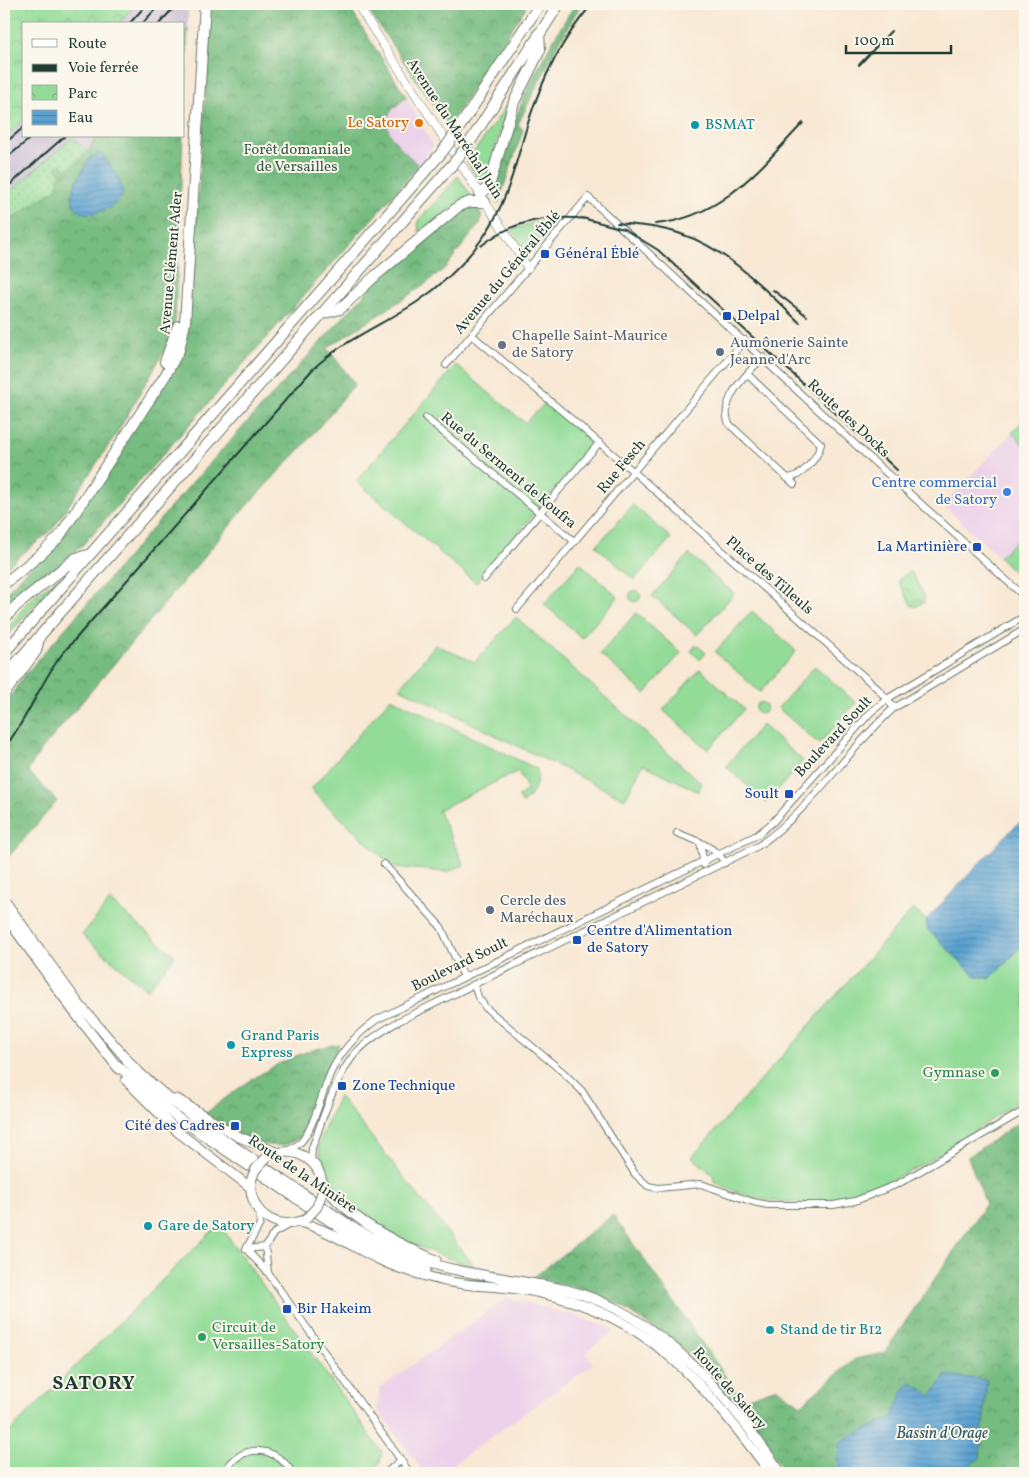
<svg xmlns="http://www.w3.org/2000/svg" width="1029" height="1477" font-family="Vollkorn,serif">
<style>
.built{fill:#ecd1ea}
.railway{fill:#cbbfd5}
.grass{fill:#93dc98;stroke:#598c66}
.forest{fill:url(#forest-crowns);stroke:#4a7c5a}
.park{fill:url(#park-crowns);stroke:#598c66}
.garden{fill:url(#garden-dots);stroke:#598c66}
.water{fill:url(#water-rules);stroke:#3d7082}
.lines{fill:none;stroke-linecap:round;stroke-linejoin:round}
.minor-casing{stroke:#6b796c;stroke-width:8}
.tertiary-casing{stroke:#6b796c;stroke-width:9}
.secondary-casing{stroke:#6b796c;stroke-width:11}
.primary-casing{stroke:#6b796c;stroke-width:12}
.trunk-casing{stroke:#6b796c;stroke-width:12}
.minor{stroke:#fff;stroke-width:6}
.tertiary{stroke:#fff;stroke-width:8}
.secondary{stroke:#fff;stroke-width:9}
.primary{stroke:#fff;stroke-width:10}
.trunk{stroke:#fff;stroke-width:10}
.rail{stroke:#1f3d34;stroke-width:2}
.secondary-bridge-casing{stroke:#6b796c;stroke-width:11;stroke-linecap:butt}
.trunk-bridge-casing{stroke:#6b796c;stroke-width:12;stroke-linecap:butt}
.secondary-bridge{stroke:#fff;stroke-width:9}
.trunk-bridge{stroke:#fff;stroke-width:10}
.food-dot{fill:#e8710a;stroke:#fbf7ec;stroke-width:2}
.culture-dot{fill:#0f9aa8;stroke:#fbf7ec;stroke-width:2}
.transit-dot{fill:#1a4fb4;stroke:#fbf7ec;stroke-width:2}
.worship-dot{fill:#6b7280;stroke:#fbf7ec;stroke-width:2}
.service-dot{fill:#5c6f8a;stroke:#fbf7ec;stroke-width:2}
.shop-dot{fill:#3f7fe0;stroke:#fbf7ec;stroke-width:2}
.leisure-dot{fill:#2e9e5b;stroke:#fbf7ec;stroke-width:2}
.labels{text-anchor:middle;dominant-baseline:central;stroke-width:4;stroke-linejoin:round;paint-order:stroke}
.food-label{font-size:15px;fill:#c56008;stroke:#fbf7ec;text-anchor:end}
.culture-label{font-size:15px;fill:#0d838f;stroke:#fbf7ec;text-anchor:start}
.street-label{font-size:15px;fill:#1f3d34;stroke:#fbf7ec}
.park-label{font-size:15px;fill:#365d48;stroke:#fbf7ec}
.transit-label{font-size:15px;fill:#164399;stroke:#fbf7ec;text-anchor:start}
.worship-label{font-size:15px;fill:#5b616d;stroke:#fbf7ec;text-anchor:start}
.service-label{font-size:15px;fill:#4e5e75;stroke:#fbf7ec;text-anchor:start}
.shop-label{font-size:15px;fill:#366cbe;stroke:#fbf7ec;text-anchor:end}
.leisure-label{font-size:15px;fill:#27864d;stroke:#fbf7ec;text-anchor:end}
.water-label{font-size:16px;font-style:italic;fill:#315b63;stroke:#fbf7ec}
.district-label{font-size:20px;font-weight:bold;letter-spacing:1px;fill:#1f3d34;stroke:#fbf7ec}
</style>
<defs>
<pattern id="forest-crowns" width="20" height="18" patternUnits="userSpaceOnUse" patternTransform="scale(1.25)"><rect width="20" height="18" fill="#76bc80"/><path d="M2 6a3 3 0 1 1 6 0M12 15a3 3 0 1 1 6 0" fill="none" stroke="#609a6a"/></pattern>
<pattern id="park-crowns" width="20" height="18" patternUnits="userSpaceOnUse" patternTransform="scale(1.25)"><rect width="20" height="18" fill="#93dc98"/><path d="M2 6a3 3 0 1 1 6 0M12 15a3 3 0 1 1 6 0" fill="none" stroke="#77b47d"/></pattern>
<pattern id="garden-dots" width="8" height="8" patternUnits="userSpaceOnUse" patternTransform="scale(1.25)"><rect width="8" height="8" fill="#93dc98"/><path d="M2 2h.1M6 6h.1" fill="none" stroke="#77b47d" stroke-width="1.8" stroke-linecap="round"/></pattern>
<pattern id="water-rules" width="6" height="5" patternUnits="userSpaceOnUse" patternTransform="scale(1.25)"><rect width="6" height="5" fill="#5ba2d1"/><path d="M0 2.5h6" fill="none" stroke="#4b85aa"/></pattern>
</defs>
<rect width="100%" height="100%" fill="#fbf7ec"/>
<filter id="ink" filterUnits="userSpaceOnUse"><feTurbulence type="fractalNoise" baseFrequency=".02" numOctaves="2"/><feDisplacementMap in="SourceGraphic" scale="10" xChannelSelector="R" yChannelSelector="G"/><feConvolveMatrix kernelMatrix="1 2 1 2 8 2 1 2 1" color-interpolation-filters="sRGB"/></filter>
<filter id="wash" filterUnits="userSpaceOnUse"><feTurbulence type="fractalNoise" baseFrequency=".0096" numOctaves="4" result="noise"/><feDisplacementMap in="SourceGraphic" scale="20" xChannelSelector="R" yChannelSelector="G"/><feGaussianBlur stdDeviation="1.12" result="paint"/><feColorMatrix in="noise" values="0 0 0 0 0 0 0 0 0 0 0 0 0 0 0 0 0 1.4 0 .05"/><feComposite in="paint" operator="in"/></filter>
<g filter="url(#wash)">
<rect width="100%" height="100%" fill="#f8e8d4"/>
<!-- built -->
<path class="built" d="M407,98L433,146L419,166L396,143L386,123V116L393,106Z
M1012,433L1025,446V533L999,557L943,505Z
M507,1298L577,1316L615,1330L588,1350L587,1355L593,1364L441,1473H424L377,1409L380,1388Z"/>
<!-- railway -->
<path class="railway" d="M136,4H192L188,8V28L184,33V24H118Z
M24,120V136H97L87,153L73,138L4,196V138Z"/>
<!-- grass -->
<path class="grass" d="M509,102L511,104L498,138L489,177L480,181L467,162Z
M458,176L472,197L465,199L419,232L418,221Z
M560,220L530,253L511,230L532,223Z
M456,365L525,423L546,402L594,443L476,583L356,481Z
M1025,418V446L1012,433Z
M633,505L671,538L634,580L596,546Z
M1025,533V582L999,557Z
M689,554L734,594L697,635L652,596Z
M580,563L618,597L582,638L544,604Z
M59,577L4,640V633L30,599Z
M629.5 596a5.5 5.5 0 1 1 11 0a5.5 5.5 0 1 1-11 0Z
M752,611L796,651L760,692L715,652Z
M636,613L681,653L645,694L600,654Z
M516,617L701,783L699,792L643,764L625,799L400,688L435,645L475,662Z
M696,645L706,653L700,660L691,651Z
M815,666L856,703L819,744L778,708Z
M700,669L744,709L708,750L663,710Z
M391,698L537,769C540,781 532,797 522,803L518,796L528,790L518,771L438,810L464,865L447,872L393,867L315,794L312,788Z
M755.5 708a5.5 5.5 0 1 1 11 0a5.5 5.5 0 1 1-11 0Z
M762,725L803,761L766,803L726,766Z
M110,901L175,956L147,990L82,935Z
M913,909L926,920L928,930L974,975L990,979L1025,943V1097C944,1150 865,1219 760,1199C744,1196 729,1188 714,1182L713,1175L692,1157Z
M339,1096L475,1267C426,1251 369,1231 334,1191C326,1182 320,1156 318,1144Z
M219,1224L382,1452L380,1463L369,1473H4V1437Z"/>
<!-- forest -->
<path class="forest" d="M212,4H347L407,98C367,121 396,144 419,166L80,548L7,608L4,606V597L11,587L63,534L176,358L189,324Z
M364,4H528L448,126Z
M575,4H581L557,46L518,124L523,130L498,204C491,188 497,177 502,160C517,103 544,54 575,4Z
M188,28L184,120V33Z
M97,136H183L175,321L165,350L117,433L52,530L4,569V224L56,189V168L60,164L66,169L87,153Z
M471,206L476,207L482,216L480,220L481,222L445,268L423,286L327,348L355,384L302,447L250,502L39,753L28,771L57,801L4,862V706L24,676L190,485L372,286L466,208Z
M339,1044L300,1137C270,1161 233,1129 205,1114C246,1082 286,1052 339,1044Z
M1025,1118V1473H785L762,1437L686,1351L620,1305L575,1288L534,1277L613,1215L742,1400L777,1388L801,1405L855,1359L884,1353L986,1204L968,1157Z"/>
<!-- park -->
<path class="park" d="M4,4H136L118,24H24V120L4,138Z
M909,572L912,573L925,598L924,602L915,607L911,605L898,580Z"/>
<!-- garden -->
<path class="garden" d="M73,137L87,153L67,170L60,164L56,168L61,173L56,189L4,224V196Z"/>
<!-- water -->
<path class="water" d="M101,153L119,178L123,194C110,218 67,222 73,193C75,180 84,169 90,157Z
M1025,818V943L990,979L974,975L928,930L926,920L1012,829Z
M946,1375L987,1380L980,1458L958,1473H837L839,1442L893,1417L903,1391L910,1382L931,1396Z"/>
</g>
<g filter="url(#ink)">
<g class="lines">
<!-- minor casing -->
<g class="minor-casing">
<path id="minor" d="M472,335L634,472L879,690L894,708
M763,357C748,373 718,400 729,424L794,484
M446,365L588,197L871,459L1025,597
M747,374L821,444C818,457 802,478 787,478
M426,418L575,542
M484,579L599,443
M517,609L745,340
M677,833C695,840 715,846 725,863
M700,842L704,865
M384,864L441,927L464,977
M474,984L478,997L486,1008L564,1073L582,1091L635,1174L648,1186L658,1188L701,1184L753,1202L768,1205H833L855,1201L898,1184L1025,1110
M287,1151C291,1149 296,1146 300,1143C314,1129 322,1092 331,1072C341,1051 357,1034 376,1020L757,835L773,822L870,713L887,699L1025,616
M311,1161L312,1148C323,1118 334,1081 353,1056C366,1041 383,1031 399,1021L758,846C811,810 846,751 894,708L1025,629
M246,1249L268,1273L410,1473
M246,1249L260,1224L259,1212
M246,1249L265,1247
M268,1272L265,1247L274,1233L290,1224
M224,1473C239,1443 276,1444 292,1473
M386,1473L401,1460"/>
</g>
<!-- tertiary casing -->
<g class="tertiary-casing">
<path id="tertiary" d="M357,4L528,268"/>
</g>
<!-- secondary casing -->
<g class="secondary-casing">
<path id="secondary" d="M4,900L78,1003L131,1064
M4,914L72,1009L119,1069
M127,1061C175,1108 230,1144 285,1181C326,1209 366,1239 412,1257C461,1276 516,1278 567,1290C661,1314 729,1397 781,1473
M117,1065L178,1118L353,1237L386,1254L426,1270
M126,1080L178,1132L250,1187
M177,1099L237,1136L278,1153
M274,1154C299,1146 322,1163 323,1189
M251,1181C248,1212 276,1232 304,1220
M323,1184C347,1218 398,1244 436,1260
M299,1222C336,1231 371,1261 409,1271C425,1276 441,1281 457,1283C483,1287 510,1286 536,1292C651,1314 704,1385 771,1473"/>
</g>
<!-- primary casing -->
<g class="primary-casing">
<path id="primary" d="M165,362L178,326
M4,584L41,554L59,537L165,376L179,350L185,323L205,4"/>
</g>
<!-- trunk casing -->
<g class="trunk-casing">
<path id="trunk" d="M453,137L540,4
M468,145L559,4
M480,195L489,186L514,102L540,50L539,33
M325,313L340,309L375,276L459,206L470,202H485
M4,619L16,606L76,558L88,555
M4,653L443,151
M4,677L452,165
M4,694L36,651L39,638"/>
</g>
<!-- minor -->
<use href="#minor" class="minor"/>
<!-- tertiary -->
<use href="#tertiary" class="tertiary"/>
<!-- secondary -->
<use href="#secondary" class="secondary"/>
<!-- primary -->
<use href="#primary" class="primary"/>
<!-- trunk -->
<use href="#trunk" class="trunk"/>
<!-- rail -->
<path class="rail" d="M129,24L147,4
M142,24L160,4
M159,24L177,4
M859,65L891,31
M4,144L24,127
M4,160L33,136
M4,190L65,136
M582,218L624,229L658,250L897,470
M617,223C638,225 661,227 681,234C728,249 765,290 800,323
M655,224C722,218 760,168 803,123
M481,246C511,221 549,215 587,219
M773,290L807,316
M4,748C28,719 40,682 63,653L312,370C343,340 382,325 417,302C444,284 466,262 484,236C508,202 516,161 528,123C542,78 562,39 592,4"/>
<!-- secondary-bridge casing -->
<g class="secondary-bridge-casing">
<path id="secondary-bridge" d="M251,1181L255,1170L267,1157
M305,1220L317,1207L323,1190"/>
</g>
<!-- trunk-bridge casing -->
<g class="trunk-bridge-casing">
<path id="trunk-bridge" d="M443,151L453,137
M452,165L468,145"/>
</g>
<!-- secondary-bridge -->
<use href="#secondary-bridge" class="secondary-bridge"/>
<!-- trunk-bridge -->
<use href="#trunk-bridge" class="trunk-bridge"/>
</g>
</g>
<!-- markers -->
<circle class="food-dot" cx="419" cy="123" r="5"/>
<g class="culture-dot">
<circle cx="695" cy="125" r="5"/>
<circle cx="231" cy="1045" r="5"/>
<circle cx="148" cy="1226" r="5"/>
<circle cx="770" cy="1330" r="5"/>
</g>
<g class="transit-dot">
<rect x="540" y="249" width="10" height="10" rx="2.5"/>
<rect x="722" y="311" width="10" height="10" rx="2.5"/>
<rect x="972" y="542" width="10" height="10" rx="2.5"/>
<rect x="784" y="789" width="10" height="10" rx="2.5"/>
<rect x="572" y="935" width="10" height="10" rx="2.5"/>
<rect x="337" y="1081" width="10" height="10" rx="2.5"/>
<rect x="230" y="1121" width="10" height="10" rx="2.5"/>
<rect x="282" y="1304" width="10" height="10" rx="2.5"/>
</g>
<circle class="worship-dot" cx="502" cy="345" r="5"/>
<g class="service-dot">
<circle cx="720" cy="352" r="5"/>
<circle cx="490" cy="910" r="5"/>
</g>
<circle class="shop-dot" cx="1007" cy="492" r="5"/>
<g class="leisure-dot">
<circle cx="995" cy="1073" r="5"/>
<circle cx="202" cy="1337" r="5"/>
</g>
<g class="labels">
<!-- food labels -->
<g class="food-label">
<text x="409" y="123">Le Satory</text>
</g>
<!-- culture labels -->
<g class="culture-label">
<text x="705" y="125">BSMAT</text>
<text x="241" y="1036">Grand Paris<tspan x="241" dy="17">Express</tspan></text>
<text x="158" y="1226">Gare de Satory</text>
<text x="780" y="1330">Stand de tir B12</text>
</g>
<!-- street labels -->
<g class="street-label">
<text transform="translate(454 129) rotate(57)">Avenue du Maréchal Juin</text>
<text transform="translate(172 263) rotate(-85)">Avenue Clément Ader</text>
<text transform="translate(508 273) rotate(-50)">Avenue du Général Éblé</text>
<text transform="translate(848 419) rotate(43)">Route des Docks</text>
<text transform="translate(622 467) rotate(-50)">Rue Fesch</text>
<text transform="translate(508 471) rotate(40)">Rue du Serment de Koufra</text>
<text transform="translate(769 576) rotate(41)">Place des Tilleuls</text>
<text transform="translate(834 737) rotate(-47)">Boulevard Soult</text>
<text transform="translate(460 965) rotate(-26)">Boulevard Soult</text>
<text transform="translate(302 1175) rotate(34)">Route de la Minière</text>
<text transform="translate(729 1389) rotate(49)">Route de Satory</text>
</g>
<!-- park labels -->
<g class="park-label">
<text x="297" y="150">Forêt domaniale<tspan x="297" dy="17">de Versailles</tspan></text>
</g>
<!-- transit labels -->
<g class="transit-label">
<text x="555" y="254">Général Éblé</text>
<text x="737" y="316">Delpal</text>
<text x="967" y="547" text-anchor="end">La Martinière</text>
<text x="779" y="794" text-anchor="end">Soult</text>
<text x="587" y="931">Centre d'Alimentation<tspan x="587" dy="17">de Satory</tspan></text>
<text x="352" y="1086">Zone Technique</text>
<text x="225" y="1126" text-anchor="end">Cité des Cadres</text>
<text x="297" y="1309">Bir Hakeim</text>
</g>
<!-- worship labels -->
<g class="worship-label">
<text x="512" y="336">Chapelle Saint-Maurice<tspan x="512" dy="17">de Satory</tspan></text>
</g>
<!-- service labels -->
<g class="service-label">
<text x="730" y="343">Aumônerie Sainte<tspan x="730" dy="17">Jeanne d'Arc</tspan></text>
<text x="500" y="901">Cercle des<tspan x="500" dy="17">Maréchaux</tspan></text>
</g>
<!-- shop labels -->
<g class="shop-label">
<text x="997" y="483">Centre commercial<tspan x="997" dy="17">de Satory</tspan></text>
</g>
<!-- leisure labels -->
<g class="leisure-label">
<text x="985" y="1073">Gymnase</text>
<text x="212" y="1328" text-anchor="start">Circuit de<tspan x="212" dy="17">Versailles-Satory</tspan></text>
</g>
<!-- water labels -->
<g class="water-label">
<text x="942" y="1434">Bassin d'Orage</text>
</g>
<!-- district labels -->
<g class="district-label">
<text x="94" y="1384">SATORY</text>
</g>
</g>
<!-- margin -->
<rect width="1029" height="1477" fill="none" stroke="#fbf7ec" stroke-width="20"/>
<!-- legend -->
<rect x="22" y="22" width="162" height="115" fill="#fbf7ec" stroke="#a3ada2"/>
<rect x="32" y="39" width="25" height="8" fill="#ffffff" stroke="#a3ada2"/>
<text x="68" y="48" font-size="15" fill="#1f3d34">Route</text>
<rect x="32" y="64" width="25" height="8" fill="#1f3d34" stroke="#a3ada2"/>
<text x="68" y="72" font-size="15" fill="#1f3d34">Voie ferrée</text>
<rect x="32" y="85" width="25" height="15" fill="url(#park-crowns)" stroke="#a3ada2"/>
<text x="68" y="98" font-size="15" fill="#1f3d34">Parc</text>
<rect x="32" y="110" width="25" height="15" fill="url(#water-rules)" stroke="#a3ada2"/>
<text x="68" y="122" font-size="15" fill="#1f3d34">Eau</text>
<!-- scale -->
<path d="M846 45v8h105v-8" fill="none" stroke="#1f3d34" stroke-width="2.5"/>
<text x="854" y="45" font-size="15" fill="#1f3d34" stroke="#fbf7ec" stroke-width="4" paint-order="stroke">100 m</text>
</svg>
